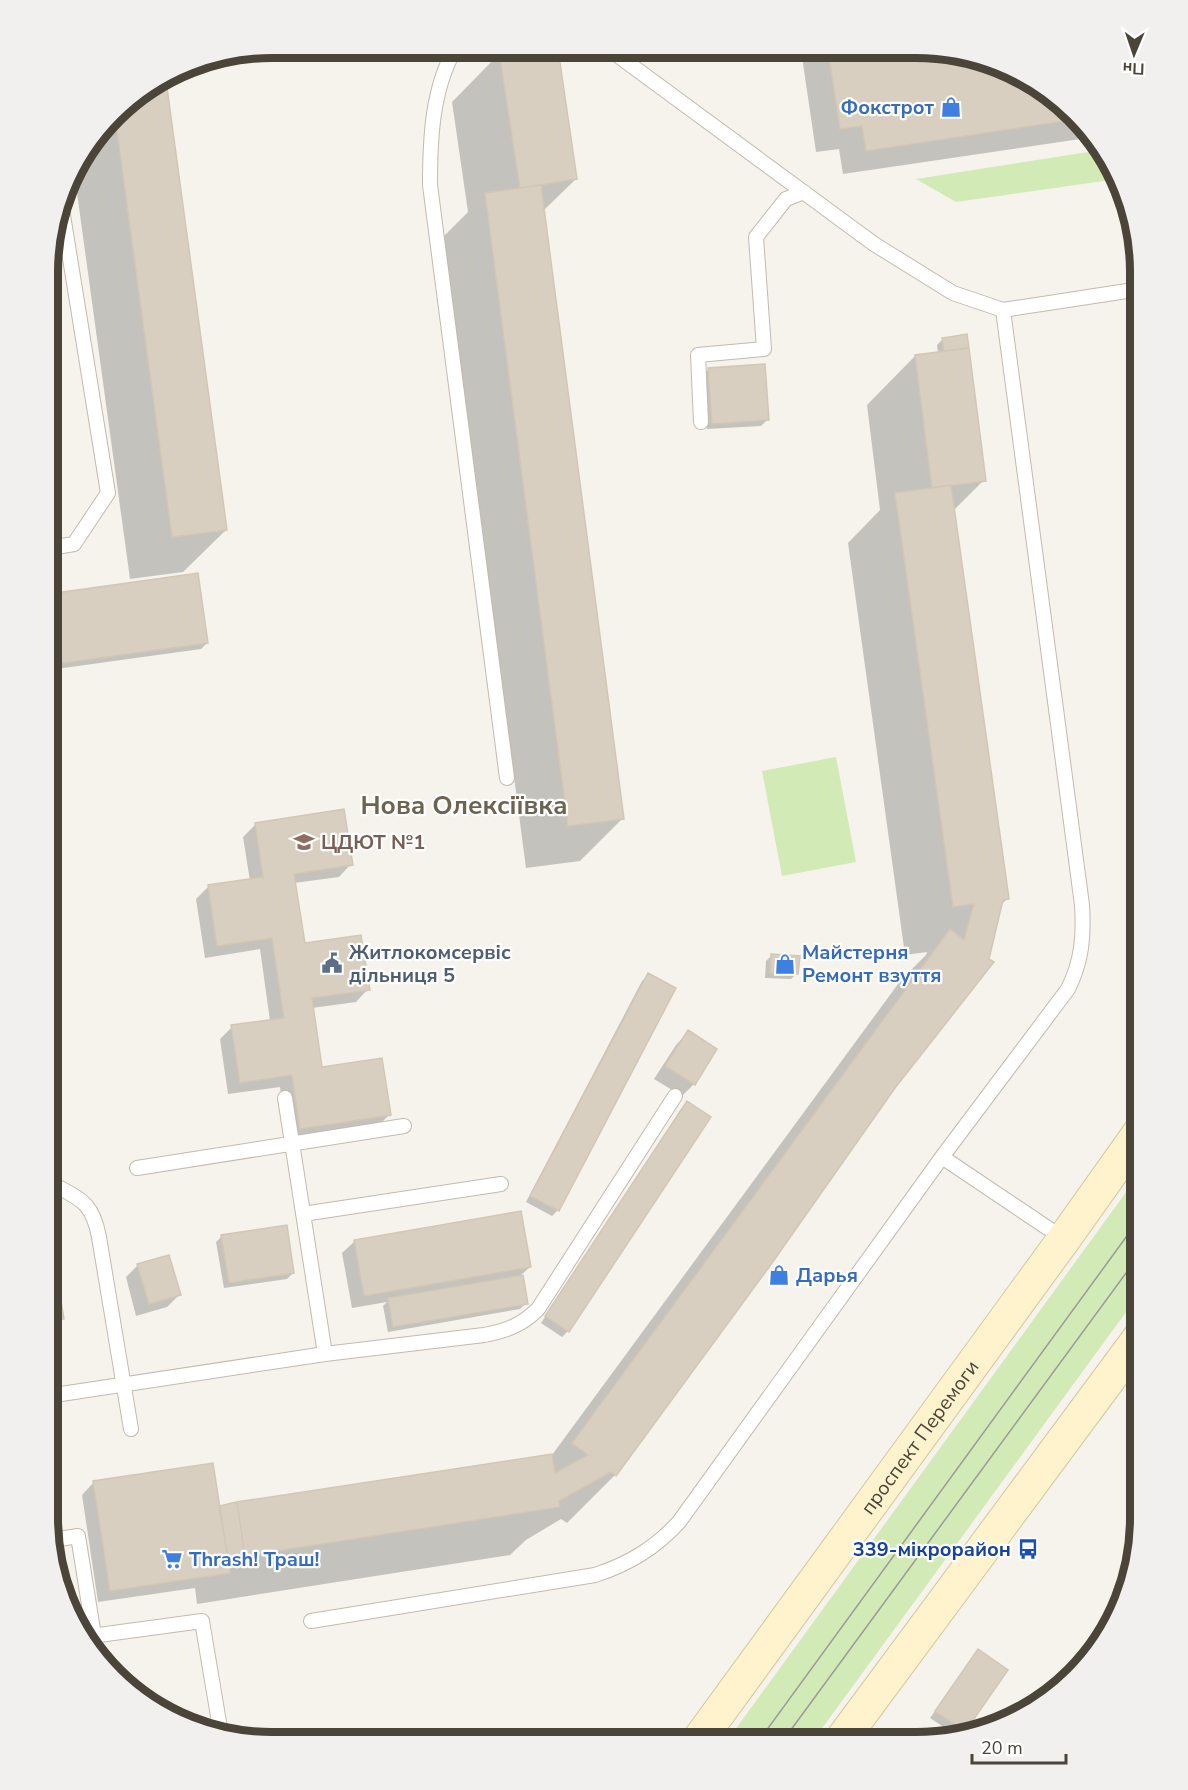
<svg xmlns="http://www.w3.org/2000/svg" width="1188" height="1790" font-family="'Nunito Sans',sans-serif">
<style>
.green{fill:#d2eab5}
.shadow{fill:#0003}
.building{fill:#d8cfc1;stroke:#d3c7b4;stroke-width:1.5}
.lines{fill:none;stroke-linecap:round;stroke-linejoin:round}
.lane-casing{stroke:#c2bbae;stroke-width:16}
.secondary-casing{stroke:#d6c79b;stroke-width:35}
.lane{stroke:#fff;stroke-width:14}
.secondary{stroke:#fff3cd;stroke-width:33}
.tram{stroke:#9a9a9a;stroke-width:1.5}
.labels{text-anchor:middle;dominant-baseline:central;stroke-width:4.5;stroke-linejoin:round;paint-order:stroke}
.shop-label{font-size:20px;font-weight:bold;fill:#366cbe;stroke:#fff;text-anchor:start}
.education-label{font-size:20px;font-weight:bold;fill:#785e54;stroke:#fff;text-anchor:start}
.service-label{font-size:20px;font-weight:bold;fill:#4e5e75;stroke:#fff;text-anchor:start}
.street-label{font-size:20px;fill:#4b4439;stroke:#fff}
.transit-label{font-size:20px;font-weight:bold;fill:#164399;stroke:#fff;text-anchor:end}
.district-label{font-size:26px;font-weight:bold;fill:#6e6250;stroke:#fff}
.rim{fill:none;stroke:#4b4439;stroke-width:8}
</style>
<rect width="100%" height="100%" fill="#f6f3ec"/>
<!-- green -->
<path class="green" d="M1101,150L1118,179L956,202L916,179Z
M836,757L856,862L782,876L762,771Z
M1140,1173V1293L812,1742L727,1741Z"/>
<!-- shadow -->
<path class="shadow" d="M530,49H556L576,179L543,211L623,818L580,861L526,868L443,237L468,212L452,102L500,53Z
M801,50H945L1001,65L1052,94L1094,137L843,174L839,149L816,152Z
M164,81L226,530L183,572L130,579L74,171L78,161L125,104Z
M966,336L984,480L953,511L1007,899L1000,906L615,1475L567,1523L561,1519L526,1540L510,1555L197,1604L195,1588L98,1602L82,1495L94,1482L218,1507L552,1455L901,980L926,955L927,952L905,955L848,543L880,510L867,405L915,356L938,353L937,345L943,339Z
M709,369L767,420L761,426L707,429L703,375Z
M49,596L207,643L201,649L49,670Z
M256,824L351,864L339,877L294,883L303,944L368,989L356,1002L312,1008L321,1069L389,1115L377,1127L288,1141L280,1087L228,1094L220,1039L232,1027L270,1021L260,949L205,958L196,899L208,887L250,881L243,837Z
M772,955L797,973L791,979L765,978L766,961Z
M648,975L558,1210L552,1216L526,1202L642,981Z
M688,1032L694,1084L682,1096L654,1079L676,1045Z
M687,1103L568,1331L562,1337L541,1323L681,1109Z
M222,1236L293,1273L287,1279L224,1288L216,1242Z
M355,1241L530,1267L521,1275L526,1303L520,1309L388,1332L383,1306L387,1302L352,1308L342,1253Z
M138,1265L179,1295L167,1307L136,1316L126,1277Z
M48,1269L62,1319L48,1332Z
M978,1651L964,1731L954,1734L930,1718Z"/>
<!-- building -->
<path class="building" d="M520,49H558L577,179L520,188L499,52Z
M828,50H945L1001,65L1052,94L1077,119L866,151L862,126L840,129Z
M166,80L227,530L172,537L115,116L125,104Z
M541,185L624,819L568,826L485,193Z
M967,334L969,348L944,351L942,338Z
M969,348L986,481L932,488L915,355Z
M765,364L769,420L712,424L708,368Z
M951,485L1009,899L1003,900L989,959L994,962L895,1088L772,1263L616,1476L611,1472L559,1501L560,1507L245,1556L237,1502L552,1454L555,1473L588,1455L572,1443L950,929L964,940L974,904L953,907L895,493Z
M198,573L208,643L49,665V594Z
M344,809L353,865L294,874L305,943L361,935L370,990L312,998L322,1067L382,1058L391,1115L300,1129L292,1075L240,1083L231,1025L284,1018L272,938L217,946L208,885L263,877L255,823Z
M771,954L800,956L798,974L770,973Z
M648,973L676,988L559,1211L530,1196Z
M688,1030L717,1049L695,1085L665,1066Z
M687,1101L711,1117L569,1332L545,1316Z
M521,1211L531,1267L364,1296L354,1240Z
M287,1225L294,1273L229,1283L221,1235Z
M169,1255L181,1295L149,1304L137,1264Z
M55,1266L64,1319L48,1322V1267Z
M523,1275L528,1304L393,1327L388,1298Z
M213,1463L230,1573L110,1591L93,1481Z
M237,1502L245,1556L228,1559L219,1506Z
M978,1649L1008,1670L965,1732L935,1711Z
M925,1728L938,1737L915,1742Z"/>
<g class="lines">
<!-- lane casing -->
<g class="lane-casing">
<path id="lane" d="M455,49C432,89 430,139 430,185L507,778
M609,49L874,244L953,293L1003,310L1140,289
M701,422L698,355L764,349L756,237L786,199L804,192
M50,548L74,544L108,493L62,209
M285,1098L325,1354
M942,1157L1064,1239
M137,1168L404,1126
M49,1182C79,1199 92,1200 99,1237L131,1429
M303,1214L501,1184
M48,1396L325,1354L484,1335C506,1331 522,1325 538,1309L675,1096
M53,1540L78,1536L94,1636
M311,1621L595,1575C629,1564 655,1548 679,1522L942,1157L1068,989C1082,961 1084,936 1082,905L1003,310
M84,1637L202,1621L221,1734"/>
</g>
<!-- secondary casing -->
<g class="secondary-casing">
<g id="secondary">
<path id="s1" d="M698,1741L1064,1239L1140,1132"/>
<path d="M840,1742L1140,1337"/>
</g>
</g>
<!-- lane -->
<use href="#lane" class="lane"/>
<!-- secondary -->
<use href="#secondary" class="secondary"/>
<!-- tram -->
<path class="tram" d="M758,1742L1140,1218
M782,1742L1140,1254"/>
</g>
<!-- icons -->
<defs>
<g id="shop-bare" transform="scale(1.62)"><path d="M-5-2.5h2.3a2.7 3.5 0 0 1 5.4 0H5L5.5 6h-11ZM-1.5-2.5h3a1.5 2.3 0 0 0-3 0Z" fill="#3f7fe0" stroke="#fff" stroke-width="2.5" paint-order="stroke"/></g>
<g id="school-bare" transform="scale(1.62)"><path d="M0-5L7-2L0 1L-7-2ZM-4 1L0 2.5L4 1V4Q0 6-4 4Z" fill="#8d6e63" stroke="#fff" stroke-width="2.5" paint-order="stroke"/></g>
<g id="civic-bare" transform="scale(1.62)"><path d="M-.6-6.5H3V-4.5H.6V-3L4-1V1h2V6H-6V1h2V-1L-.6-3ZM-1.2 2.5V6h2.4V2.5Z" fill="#5c6f8a" stroke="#fff" stroke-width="2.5" paint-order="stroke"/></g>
<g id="bus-bare" transform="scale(1.62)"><path d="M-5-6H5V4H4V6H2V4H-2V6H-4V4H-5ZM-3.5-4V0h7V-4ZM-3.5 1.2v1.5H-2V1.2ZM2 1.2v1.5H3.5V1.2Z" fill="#1a4fb4" stroke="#fff" stroke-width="2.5" paint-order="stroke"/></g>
<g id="supermarket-bare" transform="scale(1.62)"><path d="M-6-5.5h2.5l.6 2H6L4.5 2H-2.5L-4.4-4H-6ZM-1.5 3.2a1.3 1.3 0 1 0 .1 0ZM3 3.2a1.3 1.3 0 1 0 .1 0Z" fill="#3f7fe0" stroke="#fff" stroke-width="2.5" paint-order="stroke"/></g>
</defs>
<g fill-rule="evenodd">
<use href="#shop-bare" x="951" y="107"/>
<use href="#school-bare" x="304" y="842"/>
<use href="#civic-bare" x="332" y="963"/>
<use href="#shop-bare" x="785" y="964"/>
<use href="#shop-bare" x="779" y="1275"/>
<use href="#bus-bare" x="1028" y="1549"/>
<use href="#supermarket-bare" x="172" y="1559"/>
</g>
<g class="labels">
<!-- shop labels -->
<g class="shop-label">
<text x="934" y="107" text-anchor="end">Фокстрот</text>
<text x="802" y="952">Майстерня<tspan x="802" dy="23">Ремонт взуття</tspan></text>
<text x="796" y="1275">Дарья</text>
<text x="189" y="1559">Thrash! Траш!</text>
</g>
<!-- education labels -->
<g class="education-label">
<text x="321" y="842">ЦДЮТ №1</text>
</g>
<!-- service labels -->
<g class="service-label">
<text x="349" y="952">Житлокомсервіс<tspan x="349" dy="23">дільниця 5</tspan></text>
</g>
<!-- street labels -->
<g class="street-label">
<text stroke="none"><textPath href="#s1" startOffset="376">проспект Перемоги</textPath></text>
</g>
<!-- transit labels -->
<g class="transit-label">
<text x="1011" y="1549">339-мiкрорайон</text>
</g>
<!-- district labels -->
<g class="district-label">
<text x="464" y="805">Нова Олексіївка</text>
</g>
</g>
<!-- crop -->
<path d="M0 0H1188V1790H0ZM272 58H916A214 214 0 0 1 1130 272V1518A214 214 0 0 1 916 1732H272A214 214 0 0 1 58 1518V272A214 214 0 0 1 272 58Z" fill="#f1f0ef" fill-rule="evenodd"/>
<path class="rim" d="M272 58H916A214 214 0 0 1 1130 272V1518A214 214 0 0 1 916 1732H272A214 214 0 0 1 58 1518V272A214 214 0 0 1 272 58Z"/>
<!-- north arrow -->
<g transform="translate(1134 54) rotate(182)" stroke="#ffffff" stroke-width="4.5" paint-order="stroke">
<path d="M0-4.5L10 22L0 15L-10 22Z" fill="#4b4439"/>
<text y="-9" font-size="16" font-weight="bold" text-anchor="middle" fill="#4b4439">Пн</text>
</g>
<!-- scale -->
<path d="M972 1754v9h94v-9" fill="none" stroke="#4b4439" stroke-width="3"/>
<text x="981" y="1754" font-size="18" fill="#4b4439" stroke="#ffffff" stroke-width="4.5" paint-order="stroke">20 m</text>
</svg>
